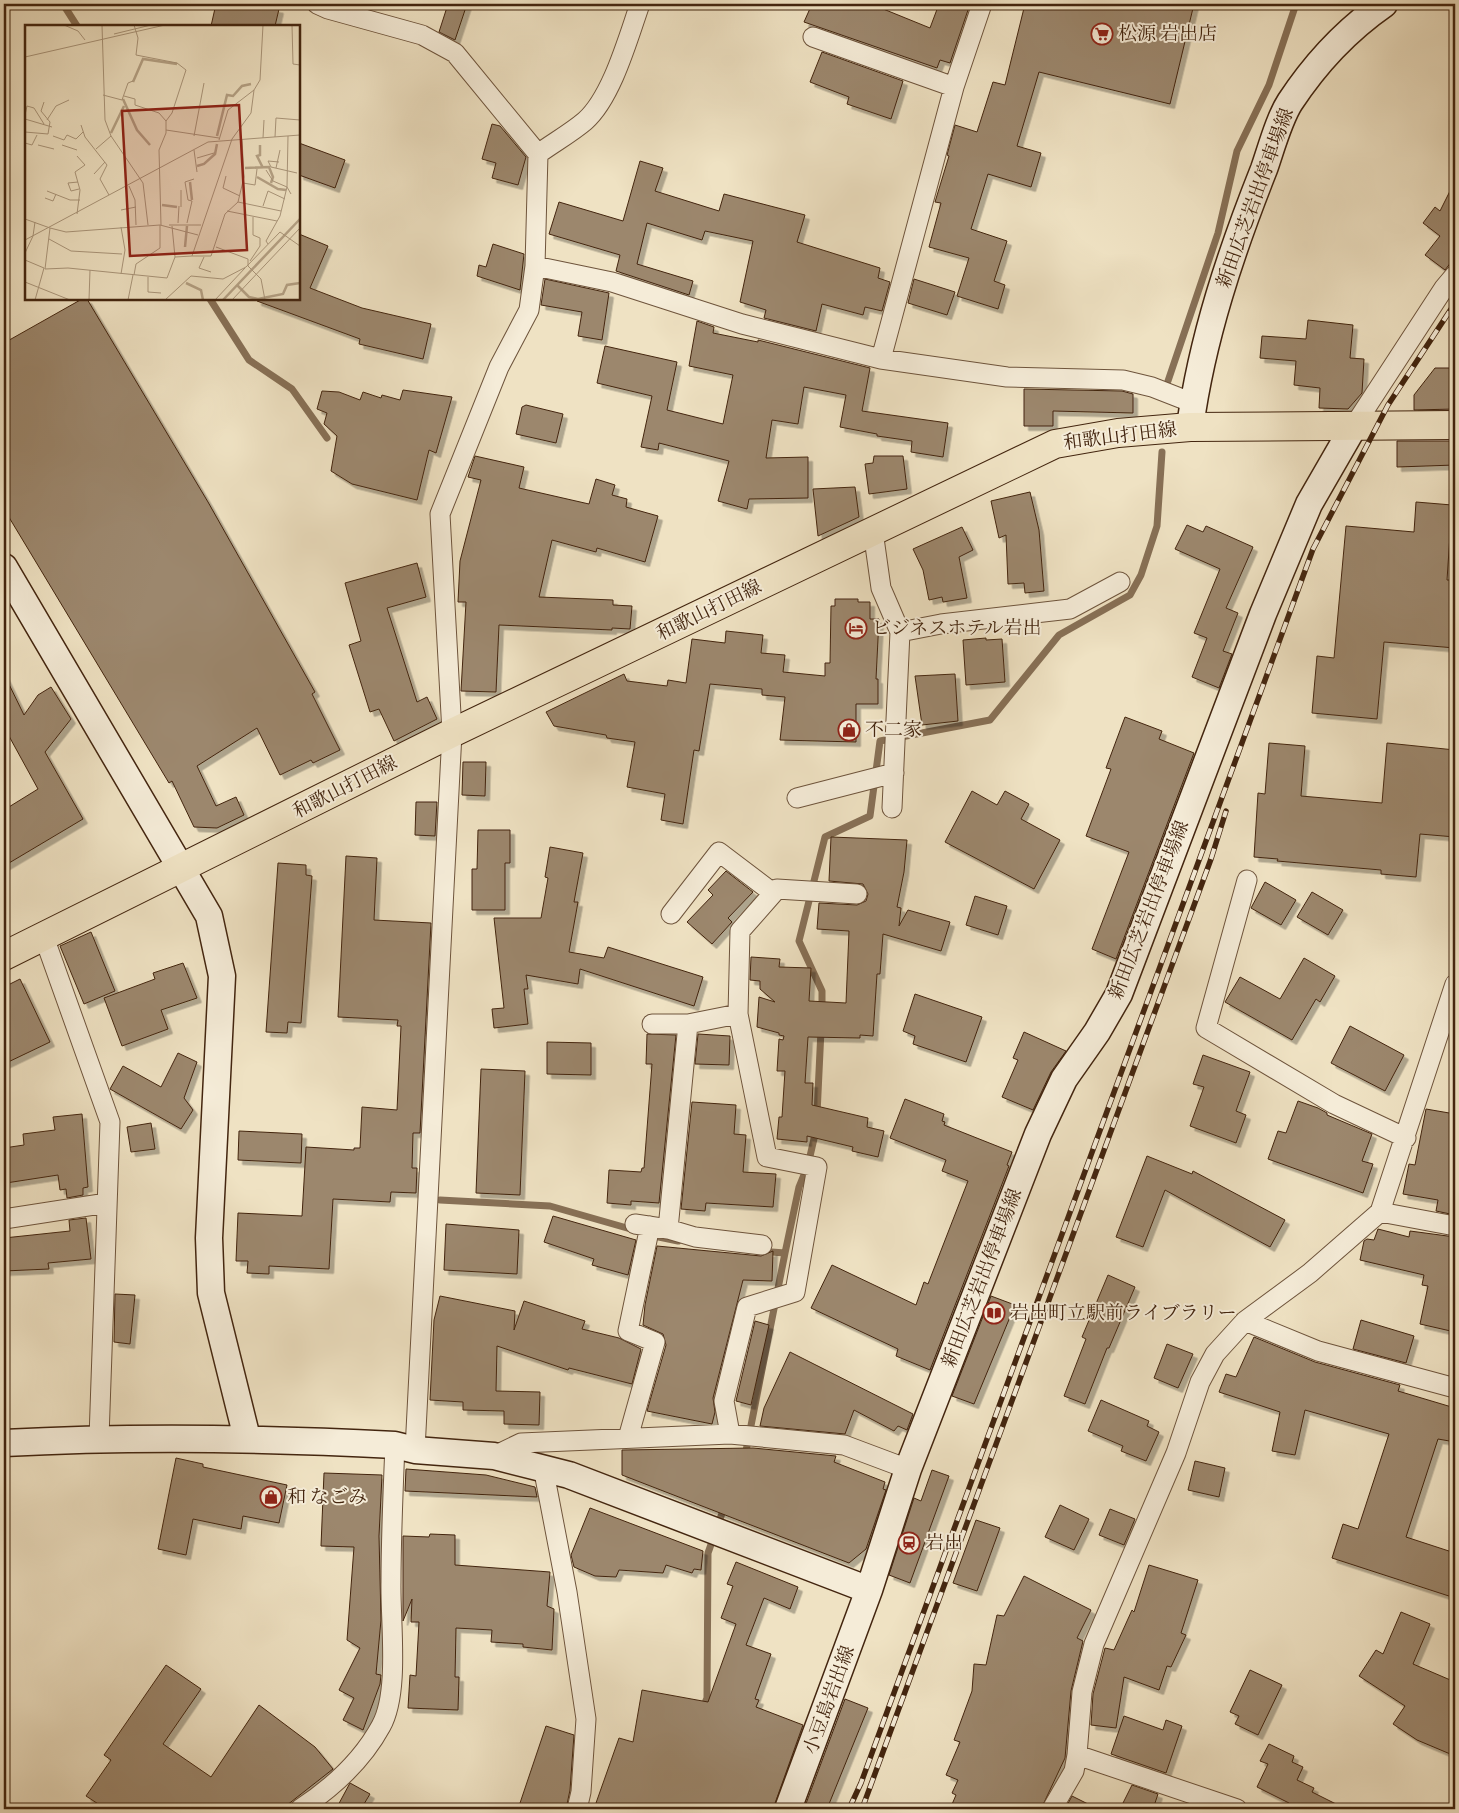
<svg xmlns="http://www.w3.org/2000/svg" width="1459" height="1813" font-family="'Libre Bodoni','Noto Serif JP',serif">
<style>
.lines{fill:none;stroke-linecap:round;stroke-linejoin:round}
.stream{stroke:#877056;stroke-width:7}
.building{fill:#9c876d;stroke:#43250f;filter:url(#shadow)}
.street-casing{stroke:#6e543c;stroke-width:21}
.secondary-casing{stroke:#43250f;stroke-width:29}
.primary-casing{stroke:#43250f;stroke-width:30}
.street{stroke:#f5ecd8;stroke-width:19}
.secondary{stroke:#f5ecd8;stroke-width:26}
.primary{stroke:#efe2c3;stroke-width:28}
.rail-casing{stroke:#43250f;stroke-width:5.5}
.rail{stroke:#f5ecd8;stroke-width:4;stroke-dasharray:11;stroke-linecap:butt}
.labels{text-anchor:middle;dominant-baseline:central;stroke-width:4;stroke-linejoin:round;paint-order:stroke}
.poi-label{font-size:19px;fill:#43250f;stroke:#f5ecd8;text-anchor:start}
.street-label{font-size:19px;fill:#43250f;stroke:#f5ecd8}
.inset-river{fill:none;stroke:#b5a286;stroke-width:2.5}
.inset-road{fill:none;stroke:#aa967b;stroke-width:1}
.view{fill:#8f2418;fill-opacity:0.15;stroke:#8f2418;stroke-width:2.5}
.inset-edge{fill:none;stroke:#43250f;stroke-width:2.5}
</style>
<defs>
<filter id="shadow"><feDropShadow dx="4.5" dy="4.5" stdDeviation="0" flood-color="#0004"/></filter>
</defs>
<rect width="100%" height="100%" fill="#efe2c3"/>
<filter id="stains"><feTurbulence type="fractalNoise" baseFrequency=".004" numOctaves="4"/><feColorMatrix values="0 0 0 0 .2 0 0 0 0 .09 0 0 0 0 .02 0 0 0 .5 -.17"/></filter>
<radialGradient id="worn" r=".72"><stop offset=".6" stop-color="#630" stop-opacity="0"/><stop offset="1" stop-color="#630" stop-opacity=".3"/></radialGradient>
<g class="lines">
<!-- stream -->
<path class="stream" d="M63,4L77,26
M210,299L249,360L292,389L327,438
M1168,381L1218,233L1237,151L1269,85L1296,4
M822,1009V991L799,941L825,837L870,816L880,741L990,720L1059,635L1130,595L1141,575L1157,526L1162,452
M817,1114L821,1030
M440,1200L550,1206L634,1230
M654,1236L678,1241
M785,1253L799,1187L808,1165L816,1130
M745,1456L785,1253L760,1251
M702,1710L707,1698L708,1553L725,1505"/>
</g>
<!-- building -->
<path class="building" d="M216,4H258L279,9L275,26H211Z
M448,4H467L455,40L439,32Z
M812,4H871L930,28L939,4H970L950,63L940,60L937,68L804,22Z
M1025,4H1194L1170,104L1039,72L1017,146L1041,153L1031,187L988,174L971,229L1007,241L994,281L1005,285L998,309L957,296L969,258L929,247L941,203L935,202L949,156L947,155L955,125L977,132L993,82L1005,85Z
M822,52L903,81L891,119L847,104L849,97L810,82Z
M492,124L500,126L526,157L518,185L492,178L496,163L482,159Z
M299,143L345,160L335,188L299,175Z
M640,161L663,168L655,191L719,211L724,194L805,215L797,242L880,268L878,278L890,282L882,311L865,307L863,315L822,304L816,331L764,318L766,310L740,302L753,241L705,231L702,240L647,223L637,264L693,281L689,295L616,271L620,255L549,234L559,202L623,221Z
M1455,181V257L1445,270L1425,255L1440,236L1423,223L1435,207L1440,211Z
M299,234L328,246L310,288L362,308L431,324L423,359L359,344L360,339L257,301V299H299Z
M493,244L524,254L520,290L477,276L479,265L486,267Z
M545,279L609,293L602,340L578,336L582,312L541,305Z
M914,279L955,292L947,315L908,303Z
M82,299H87L208,502L315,692L312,694L340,750L313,763L311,760L280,775L257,728L197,766L216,806L236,797L244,815L217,828L194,827L172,781L169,783L4,509V343Z
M1308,320L1353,325L1350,358L1364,359L1362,393L1348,409L1319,408L1320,388L1294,385L1296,361L1260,358L1262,336L1306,339Z
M697,321L714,327L713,333L758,342V340L870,368L862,411L948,423L943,457L911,452L912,441L877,436V434L840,427L846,395L804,387L798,424L772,420L766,458L808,457V498L749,499L747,509L718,501L729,461L659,443L658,450L641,447L652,396L597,383L605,346L677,362L667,410L723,424L733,375L689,366Z
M1435,368H1455V409L1414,410V395Z
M1024,389L1122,391L1133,394V413L1053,411V426H1024Z
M403,390L452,397L436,453L429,450L417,500L352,484L331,471L337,436L324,424L327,413L317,409L322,391L339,392L360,400L363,392L381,398L382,395L400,400Z
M526,405L563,414L556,443L516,434L522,407Z
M1397,441H1455V465L1397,467Z
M475,456L524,467L519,488L589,504L596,479L615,485L612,495L627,499L626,507L658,516L645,562L597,548L596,552L552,540L539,597L613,600V605L632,606L630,629L612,628V630L499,625L496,692L461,691L466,602H458L460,561L481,480L468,477Z
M874,456H903L907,489L869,494L865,464L873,463Z
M855,487L859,517L818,536L813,489Z
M1030,492L1039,530L1044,591L1025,593L1024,583L1008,584L1006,535L999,538L991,501Z
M1416,502L1452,505L1447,580H1455V648L1384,642L1377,719L1312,713L1317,656L1334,658L1346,526L1414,532Z
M1187,525L1203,532L1206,526L1253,547L1226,608L1238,613L1223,651L1232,654L1219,688L1192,677L1207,638L1194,633L1220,569L1175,549Z
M962,527L973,550L959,557L967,598L943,602L942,597L929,600L923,570L913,549Z
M417,563L426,597L387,608L417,702L427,697L437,719L394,741L379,709L370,712L349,645L361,641L345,583Z
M835,599H858V602H870V619H879L876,679H878V704H856V742L780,740L785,697L762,695V689L710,684L699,751L694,750L683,824L661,820L665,794L627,787L635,742L607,738L606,735L554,726L546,712L624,674L627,681L667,686L668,680L686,683L692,639L725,643L726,631L763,635L761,653L785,655L783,672L825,676V663H830L831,606H835Z
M986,638V640L1002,639L1005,682L966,685L963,640Z
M4,674L24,715L38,695L51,687L71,719L45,752L83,819L4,866V810L38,789L4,727Z
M955,674L958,721L922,725L915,676Z
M1125,717L1162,731L1159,739L1194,753L1116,959L1092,949L1129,852L1086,836L1111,769L1106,768Z
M1269,743L1305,746L1301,796L1382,803L1387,743L1455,750V837L1420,834L1416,877L1381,874V870L1277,861L1278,859L1254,857L1258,793L1265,794Z
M463,762H486L485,796L462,795Z
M972,791L997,805L1005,791L1029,804L1021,819L1060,840L1034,889L945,842Z
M416,802H437L435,836L415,835Z
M478,830H510V863H505V910H472V869H477Z
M831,837L907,840L904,872L897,907L901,908L899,926L908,910L950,922L941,951L883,934L880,974H877L873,1036L860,1035V1038L808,1037L805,1083H813L812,1105L868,1118L867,1127L884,1131L878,1157L852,1151L853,1147L807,1136V1142L777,1139L779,1117H782L785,1071H777L779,1039L783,1040L784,1036L779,1035V1033L757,1027L759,997L775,1002L760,989V981L750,980L751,957L780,959L779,967L811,968L809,1001L846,1003L849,931L817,929L819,903L857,905L866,901L868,894L863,884L829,881Z
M550,847L583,853L574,902H578L569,952L604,958L608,947L703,977L694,1006L580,969L578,984L526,975L528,989H524L528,1024L494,1028L492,1009L504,1008L494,918H541L548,878L545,877Z
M346,856L377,858L374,920L431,923L420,1133H413L412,1168H417L416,1193L391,1192L390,1202L333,1199L329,1269L269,1266V1274L247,1273L248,1261H236L238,1213L302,1216L306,1147L354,1150V1148H360L362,1107L397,1110L401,1026H397L398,1020L338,1017Z
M278,863L306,865V875L312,876L301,1023L288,1022L287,1033L266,1032Z
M726,871L753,892L728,918L732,922L712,944L687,922L713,895L708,890Z
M1265,882L1296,900L1281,925L1251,908Z
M1312,892L1343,910L1328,935L1297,917Z
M975,896L1007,906L998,935L966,925Z
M91,932L115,991L84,1004L60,946Z
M1304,958L1335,976L1320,1002L1316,999L1292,1040L1225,1002L1240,977L1280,999Z
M183,963L197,998L161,1010L168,1029L122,1046L104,998L155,979L153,973Z
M20,979L50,1042L4,1064V987Z
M915,994L982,1017L966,1062L913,1044L915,1036L903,1031Z
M1350,1026L1404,1055L1385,1091L1331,1063Z
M1024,1032L1066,1051L1051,1072L1033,1110L1002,1097L1018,1060L1013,1058Z
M647,1034L676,1035L659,1203L631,1201V1205L607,1203L609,1170L641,1172L642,1168H644L652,1064H646Z
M698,1034L730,1036L729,1065L695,1064Z
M547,1042L591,1043V1075L547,1074Z
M178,1053L197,1062L184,1098L193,1110L181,1129L110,1089L123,1066L161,1087Z
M1203,1055L1250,1072L1236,1111L1246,1115L1236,1143L1190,1126L1204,1087L1193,1084Z
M481,1069L525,1071L520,1195L476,1193Z
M905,1099L944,1114L942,1121L945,1122L944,1125L1012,1152L1007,1165L1009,1166L930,1370L896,1356L898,1349L811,1308L832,1265L916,1305L924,1282L928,1284L968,1181L942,1171L946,1160L890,1138Z
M1298,1101L1318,1108L1327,1113V1115L1372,1134L1362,1161L1373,1164L1363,1193L1268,1159L1278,1131L1286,1133Z
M692,1102L736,1105L734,1134L746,1135L743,1172L776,1174L773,1207L706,1203L705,1211L681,1209Z
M1426,1109L1455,1114V1215L1436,1211L1438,1200L1403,1194L1409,1164L1415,1165Z
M82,1114L88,1187L83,1188V1195L67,1198L66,1189L60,1190L58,1175L6,1183L4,1148L24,1145L23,1134L55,1130L53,1117Z
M151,1123L155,1149L131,1152L127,1127Z
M239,1131L302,1134L301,1163L238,1160Z
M1147,1156L1192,1174L1193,1171L1285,1220L1270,1247L1165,1190L1143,1247L1116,1237Z
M553,1216L636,1240L628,1275L592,1265L594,1259L544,1242Z
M86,1218L91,1259L48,1263L49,1269L4,1271V1238L70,1231L69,1220Z
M446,1224L519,1230L517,1274L444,1270Z
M1378,1229L1409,1237L1410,1231L1455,1237V1332L1420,1324L1428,1286L1422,1285L1424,1275L1360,1260L1364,1241L1367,1239L1374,1240Z
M657,1246L761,1256L773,1251L772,1281L743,1280L713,1398L715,1412L712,1424L647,1411L666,1345L663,1334L643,1325L645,1305Z
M1108,1275L1135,1287L1109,1348H1107L1085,1404L1064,1396L1086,1339L1082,1337Z
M115,1294L135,1295L130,1344L114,1342Z
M440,1296L515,1311L514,1330L524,1301L585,1321L582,1329L619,1338L641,1349L632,1384L569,1368L568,1370L497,1346L496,1391L540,1392L539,1425L504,1424V1411L463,1410V1402L430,1400L434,1320Z
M991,1296L1015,1305L974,1404L952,1396Z
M1361,1320L1414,1336L1406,1363L1353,1349Z
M755,1321L769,1325L751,1405L736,1401Z
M1254,1337L1315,1362L1400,1385L1398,1391L1455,1408V1442L1438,1439L1406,1537L1455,1553V1598L1332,1558L1343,1524L1358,1529L1389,1434L1305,1410L1295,1455L1272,1451L1280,1412L1219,1392L1226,1374L1236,1377Z
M1167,1344L1193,1354L1178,1388L1154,1378Z
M790,1352L913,1414L907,1430L898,1426L894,1431L854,1410L845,1434L760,1426L764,1408Z
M1101,1400L1149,1421L1147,1426L1159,1432L1146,1461L1121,1451L1123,1446L1088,1431Z
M753,1448L836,1456L834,1462L885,1482L883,1489L886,1490L866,1549L849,1563L622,1475V1450Z
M176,1458L203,1464V1467L287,1485L279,1523L243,1516L241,1529L193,1519L186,1555L158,1549Z
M1195,1461L1225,1468L1219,1497L1188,1490Z
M406,1469L486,1475L535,1487L537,1497L405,1491Z
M932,1470L949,1476L910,1583L889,1575L914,1498L921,1501Z
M324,1473L382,1475L379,1536L381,1620L376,1674L381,1675L380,1684L363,1730L343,1720L354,1698L339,1690L360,1648L347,1640L354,1547L321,1546Z
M1060,1505L1089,1519L1074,1550L1045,1537Z
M590,1508L703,1551L701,1570L694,1569L692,1573L666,1565L663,1573L619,1570L616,1577L595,1576L574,1567L571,1555Z
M1110,1509L1135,1519L1124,1545L1099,1535Z
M976,1520L1000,1528L977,1591L953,1583Z
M430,1534L455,1535V1565L550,1572L547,1606L554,1609L552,1650L523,1647V1644L491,1642L492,1630L456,1628L455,1677H459L458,1710L408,1708L410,1675L416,1676L419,1622H411L412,1599L403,1621V1536L429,1537Z
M736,1562L798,1587L790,1609L764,1598L746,1645L771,1654L755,1699L759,1700L756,1707L803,1725L773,1809H615L596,1803L619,1738L633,1742L642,1690L708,1702L736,1624L721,1618L733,1586L727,1584Z
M1149,1565L1198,1580L1181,1633L1186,1635L1171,1667L1167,1666L1159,1690L1124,1677L1116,1728L1091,1725L1093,1694L1105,1648L1114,1650L1132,1610L1134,1612Z
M1024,1576L1091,1610L1077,1638L1083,1641L1071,1691L1065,1758L1041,1809H950L956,1795L952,1793L958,1780L946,1775L960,1742L954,1740L972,1691L974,1664L986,1665L997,1615L1004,1616Z
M1401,1612L1430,1624L1413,1664L1455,1682V1756L1417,1740L1393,1724L1405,1706L1359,1676L1376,1650L1383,1654Z
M166,1665L201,1689L163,1744L211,1777L259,1705L315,1747L333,1769L282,1809H106L86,1796L111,1760L104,1755Z
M1250,1670L1282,1685L1258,1735L1235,1724L1239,1716L1230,1712Z
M845,1699L868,1708L827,1809H804Z
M1124,1716L1163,1730L1166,1720L1182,1726L1166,1773L1111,1754Z
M546,1726L574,1735L570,1790L566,1809H518Z
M1269,1744L1294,1756L1292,1762L1303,1767L1297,1780L1314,1788L1312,1792L1346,1809H1286L1289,1803L1257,1787L1268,1764L1260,1761Z
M350,1783L370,1794L361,1809H336Z
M1132,1785L1158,1794L1153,1809H1120Z
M1072,1796L1098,1809H1065Z"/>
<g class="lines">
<!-- street casing -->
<g class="street-casing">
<path id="street" d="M317,4L328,9L422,35L455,53L538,154L535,266L529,310L499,367L440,514L452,733L415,1450
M813,37L954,87
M538,154C553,143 571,133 585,121C612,97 628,38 640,4
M535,266L612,282L742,324L881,359L1007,377L1123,380L1152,387L1193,403
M881,359L954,87L982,4
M1354,426L1444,288L1455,275
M873,531L881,588L900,632L892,808
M900,632L941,624L1070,609L1120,582
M797,798L894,773
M1247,880L1206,1028L1334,1104L1406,1138
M671,914L719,852L773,893
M44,937L110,1122L99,1438
M652,1024H688L738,1014
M1380,1212L1455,1226
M4,1219L107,1203
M635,1224L668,1229L695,1237L762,1245
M668,1229L688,1024
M1245,1321L1318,1351L1455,1388
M730,1434L724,1401L747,1307L795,1292L817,1167L767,1157L738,1014L740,931L777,889L857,894
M628,1438L655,1342L628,1331L650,1226
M494,1456L521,1443L730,1434L844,1445L908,1469
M543,1467L567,1592L586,1719L581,1792L577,1809
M1077,1755L1237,1809
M300,1809C332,1788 362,1761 381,1726C400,1692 390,1621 391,1582C391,1537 393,1491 395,1445
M1052,1809L1074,1771L1077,1755L1082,1692L1094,1644L1176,1453L1200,1382L1215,1354L1245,1321L1310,1273L1380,1212L1455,984"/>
</g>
<!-- secondary casing -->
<g class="secondary-casing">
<path id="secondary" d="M1190,427C1202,338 1231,252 1264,169C1271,149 1279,119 1290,102C1315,64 1348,29 1384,4
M4,567L209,916L222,976L209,1238L211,1293L247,1438
M4,1443C134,1436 264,1438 395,1445L415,1450L494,1456L569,1475L869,1590
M788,1809L869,1590L908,1469L1038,1134L1064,1079L1097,1032L1119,994L1263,614L1309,504L1354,426"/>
</g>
<!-- primary casing -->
<g class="primary-casing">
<path id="primary" d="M4,956L452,733L1055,444L1118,433L1190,427L1455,425"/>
</g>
<!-- street -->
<use href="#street" class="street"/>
<!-- secondary -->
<use href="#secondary" class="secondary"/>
<!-- primary -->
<use href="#primary" class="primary"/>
<!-- rail casing -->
<g class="rail-casing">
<path id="rail" d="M849,1809L861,1783L1313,549L1388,405L1455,303
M862,1809L1211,859L1226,811"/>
</g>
<!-- rail -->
<use href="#rail" class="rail"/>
</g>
<!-- icons -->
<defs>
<g id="supermarket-ring" transform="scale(1.125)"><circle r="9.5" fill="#f5ecd8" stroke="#8f2418" stroke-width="1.5"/><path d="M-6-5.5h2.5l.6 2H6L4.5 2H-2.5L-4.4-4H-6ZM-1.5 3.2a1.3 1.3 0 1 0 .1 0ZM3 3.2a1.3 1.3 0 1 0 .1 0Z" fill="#8f2418"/></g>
<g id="hotel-ring" transform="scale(1.125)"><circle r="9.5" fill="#f5ecd8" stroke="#8f2418" stroke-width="1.5"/><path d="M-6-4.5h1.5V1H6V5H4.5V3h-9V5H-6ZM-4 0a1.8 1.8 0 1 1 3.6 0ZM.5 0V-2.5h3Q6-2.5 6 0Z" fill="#8f2418"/></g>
<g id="shop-ring" transform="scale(1.125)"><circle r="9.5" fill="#f5ecd8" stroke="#8f2418" stroke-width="1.5"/><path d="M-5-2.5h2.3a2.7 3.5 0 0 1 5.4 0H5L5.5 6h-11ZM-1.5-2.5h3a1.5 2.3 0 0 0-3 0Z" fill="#8f2418"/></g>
<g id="library-ring" transform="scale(1.125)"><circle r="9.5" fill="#f5ecd8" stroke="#8f2418" stroke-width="1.5"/><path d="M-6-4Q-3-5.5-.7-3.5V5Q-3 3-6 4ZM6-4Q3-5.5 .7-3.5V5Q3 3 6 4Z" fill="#8f2418"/></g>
<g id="station-ring" transform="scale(1.125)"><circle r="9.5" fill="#f5ecd8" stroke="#8f2418" stroke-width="1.5"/><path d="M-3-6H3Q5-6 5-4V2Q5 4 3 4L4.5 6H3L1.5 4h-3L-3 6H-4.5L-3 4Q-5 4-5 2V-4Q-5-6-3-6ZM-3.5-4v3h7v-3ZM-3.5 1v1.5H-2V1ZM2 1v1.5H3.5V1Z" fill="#8f2418"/></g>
</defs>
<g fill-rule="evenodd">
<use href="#supermarket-ring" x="1102" y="34"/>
<use href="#hotel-ring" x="856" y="628"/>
<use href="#shop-ring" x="849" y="730"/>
<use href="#library-ring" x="994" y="1313"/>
<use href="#shop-ring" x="271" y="1497"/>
<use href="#station-ring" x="909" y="1543"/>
</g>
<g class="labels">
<!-- poi labels -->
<g class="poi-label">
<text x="1118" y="34">松源 岩出店</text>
<text x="872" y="628">ビジネスホテル岩出</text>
<text x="865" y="730">不二家</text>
<text x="1010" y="1313">岩出町立駅前ライブラリー</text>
<text x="287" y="1497">和 なごみ</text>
<text x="925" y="1543">岩出</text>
</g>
<!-- street labels -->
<g class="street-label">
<text transform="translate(1255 198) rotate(-70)">新田広芝岩出停車場線</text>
<text transform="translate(1120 436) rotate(-7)">和歌山打田線</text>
<text transform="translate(709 610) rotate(-26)">和歌山打田線</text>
<text transform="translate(345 787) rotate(-27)">和歌山打田線</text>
<text transform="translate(1149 910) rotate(-69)">新田広芝岩出停車場線</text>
<text transform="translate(982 1278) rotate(-69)">新田広芝岩出停車場線</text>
<text transform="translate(829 1700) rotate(-70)">小豆島岩出線</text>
</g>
</g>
<!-- overview -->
<g transform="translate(25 25)">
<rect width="275" height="275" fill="#efe2c3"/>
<path class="inset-river" d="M108,57L118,34L152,39M98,74L112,105L125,120M86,108L99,81M192,111L202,70L208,71L217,61L226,59M235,120V130L232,131L238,143M172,141L179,139L190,129L192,119M220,143L244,142L248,152L246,158M232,152L253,164L261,165M165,157L167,175M137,180L152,182M160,222L162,201M161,258L176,265L178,275M212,260L224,272L233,274L258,269L262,260L275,258M198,275L275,194"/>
<path class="inset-road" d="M39,0L53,6L60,15M77,0L80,95L86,111L118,158L123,200M109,0L113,13L111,30L152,38L161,45L147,88L141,96M267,0L268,39L275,40M89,9L126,0M0,32L140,0M78,70L97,75L103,58L108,56M99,71L110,74V80L134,88L141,96V108L134,125L136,200M0,90L2,81L9,83L19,99M0,94L27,102M22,95L31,81L44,75M56,100L60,112L82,140L75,154L84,170M141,105L194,113M0,107L23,109L25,97L16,86L19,77M28,111L39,115L42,110L51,114L58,107M169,111L179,58M250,112L251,93L275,95M238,113L239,95M207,114L226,88L229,65M194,115L203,85L229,65L235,55L238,0M0,118L7,120L12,110M13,120L29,124M37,120L52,125M71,124L86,111M169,125L172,147M52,131L60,140L50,147L55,165L52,189M172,133L189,128M254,137L243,136L246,142L272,148M251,143L255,125M241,145L248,156L262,162L266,169M69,149L80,137M201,151L198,163L215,171M53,157L43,158L46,166L54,164M218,158L230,160L232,144M104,161L110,175L111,200M22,166L45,175H55M20,173L28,176L31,169M213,177L256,186M238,181L243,166L260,174M156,182V165M96,185L111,182M202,186L252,196M0,194L25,203L20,244L43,243L142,253L150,232L167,231L207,114M153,198L154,181M162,198L167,176L163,175L160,157L169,154M144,200H176M147,201L150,232M25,203L41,207L135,200L173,210M24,214L46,226L97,229M0,215L183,117L275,110M243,219L241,216L255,191L262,162L263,111M191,222L223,234V241M0,228L8,211L10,197M167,231H186L200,189L213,177L219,152L217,114M179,232L174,243L186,247M0,235L19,243L10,275M225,236L235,221V213L228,210V192M223,241L236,254L240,275M96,249L100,225L96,202M109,250L111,239L135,223V200M123,252V267L136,268M0,257L45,275M64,275L65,245M103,275L108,250M140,275L166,251L198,254L221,242L255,207L275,221M190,275L220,243M207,275L275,203"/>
<path class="view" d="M214,80L222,225L105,231L97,86Z"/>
<rect width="275" height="275" class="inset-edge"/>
</g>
<!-- margin -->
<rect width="1459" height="1813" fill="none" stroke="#efe2c3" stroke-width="20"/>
<rect x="5" y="5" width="1449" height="1803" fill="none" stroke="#43250f" stroke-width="2.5"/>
<rect x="10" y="10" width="1439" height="1793" fill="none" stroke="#43250f"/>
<rect width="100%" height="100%" filter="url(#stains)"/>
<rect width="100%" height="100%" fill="url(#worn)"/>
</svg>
